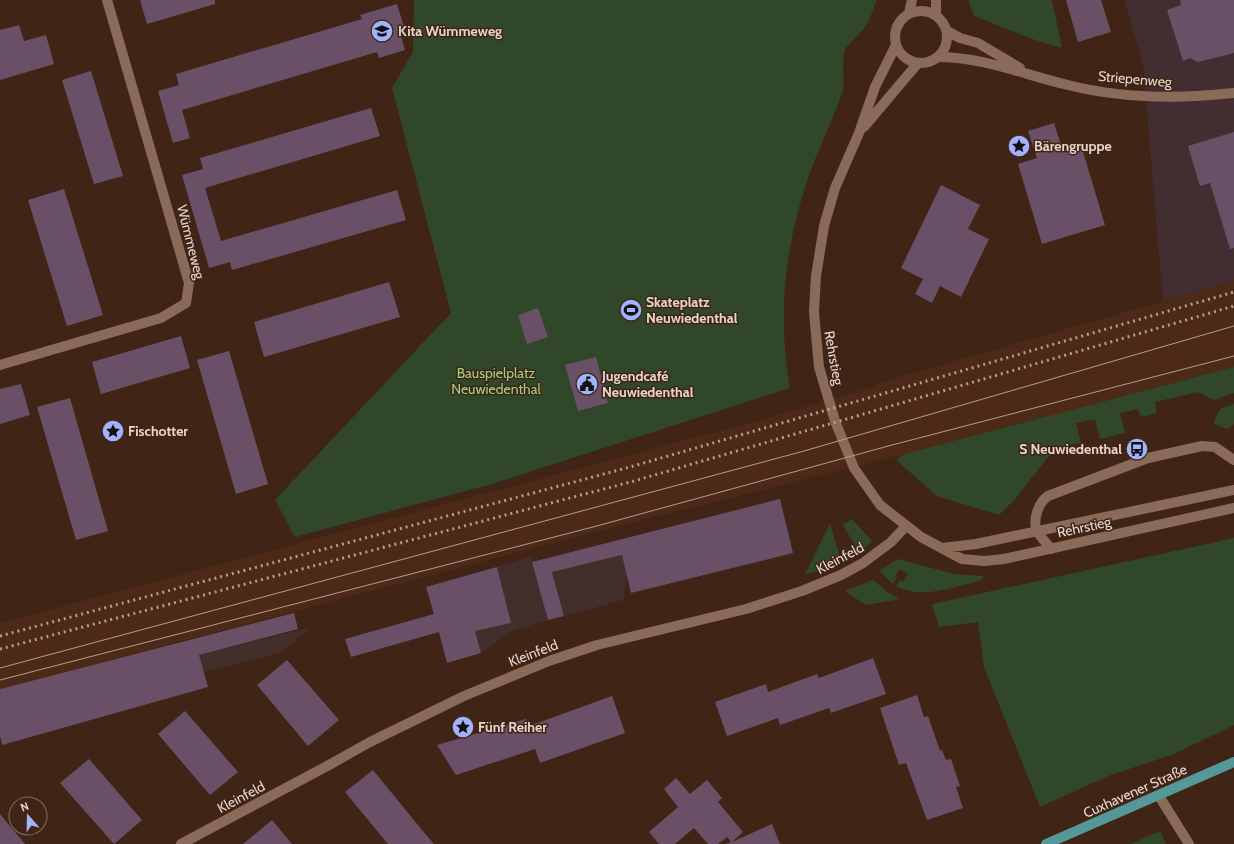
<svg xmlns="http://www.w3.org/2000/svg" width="1234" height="844" font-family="Cabin,sans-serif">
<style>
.commercial{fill:#422e31}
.industrial{fill:#422e2b}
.built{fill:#4c2a17}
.green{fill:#31472a}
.building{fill:#695066}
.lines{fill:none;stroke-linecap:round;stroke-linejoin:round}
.service{stroke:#8a6a59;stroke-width:10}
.minor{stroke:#8a6a59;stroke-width:10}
.tertiary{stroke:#8a6a59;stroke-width:10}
.primary{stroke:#55989a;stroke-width:10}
.tram{stroke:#b29e93;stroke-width:1}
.rail{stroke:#b29e93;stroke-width:3;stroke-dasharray:2 4;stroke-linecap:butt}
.labels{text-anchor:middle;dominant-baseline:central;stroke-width:3;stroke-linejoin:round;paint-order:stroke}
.poi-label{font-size:14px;font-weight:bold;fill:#e7d5cc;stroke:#402516;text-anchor:start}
.street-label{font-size:14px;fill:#e7d5cc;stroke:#402516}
.park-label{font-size:14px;fill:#9ad187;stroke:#402516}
</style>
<rect width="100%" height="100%" fill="#402516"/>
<!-- commercial -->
<path class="commercial" d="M1124,0H1234V281L1163,301L1143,63Z"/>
<!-- industrial -->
<path class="industrial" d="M784,515L789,537L627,576L623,600L564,616L553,572Z
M531,557L548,620L512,631L481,653L460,577Z
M312,627L280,653L188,676L175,661Z"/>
<!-- built -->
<path class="built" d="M1234,281V367L904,454L590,533L0,689V623L757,421L873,387L882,382Z"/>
<!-- green -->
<path class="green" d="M414,0H877C873,9 870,20 864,28C859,35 851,41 846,48C840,58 846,81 842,93C832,123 817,151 807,181C785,247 777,319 790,388L495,483L295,537L275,500L451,313L392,88L413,52Z
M968,0H1052L1062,48L1035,40L974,16Z
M1234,367V393L1214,400L1198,392L1155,402L1157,413L1141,417L1138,409L1120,413L1125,433L1100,439L1095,419L1076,423L1081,443L1056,447L1015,499L999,515L937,496L896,460L904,454Z
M1234,404V424L1227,429L1213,423L1220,409Z
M852,519L872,541L859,552L843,525Z
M830,523L839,554C837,566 816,571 805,575Z
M1234,538V725L1174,754L1108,776L1040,807L984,667L978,622L939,627L932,604Z
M898,559L954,574L984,576L979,581C953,587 922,600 896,586L900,580L903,582L908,574L900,569L895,576L897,578L893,584L879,571Z
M873,580L889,593L900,599L866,605L845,591Z
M1160,831L1166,844H1131Z"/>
<!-- building -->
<path class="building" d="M140,0H215V4L147,24Z
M1066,0H1101L1111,32L1078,42Z
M1180,0H1234V53L1198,62L1190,58L1183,61L1167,10L1181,5Z
M397,4L404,27L399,29L405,50L379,58L377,52L182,110L190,138L173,143L158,91L179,85L176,74L362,19L360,15Z
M19,25L24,41L46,35L54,64L0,80V30Z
M91,71L123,176L94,184L62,80Z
M371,108L380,136L205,188L221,241L397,190L406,220L232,270L230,262L209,268L182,175L203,169L200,158Z
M1054,123L1063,151L1081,145L1105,225L1042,244L1018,164L1037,158L1028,131Z
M1234,132V248L1230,249L1210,183L1200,186L1188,146Z
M941,185L980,205L968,229L989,239L961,297L940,286L932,303L915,294L923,279L901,268Z
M64,189L103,315L67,326L28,200Z
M389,282L400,317L264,357L254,322Z
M538,308L548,337L527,344L518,315Z
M181,336L190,368L101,394L92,362Z
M229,351L268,484L236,494L197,360Z
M596,357L608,403L578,411L565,365Z
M21,384L30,415L0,424V389Z
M70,398L108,531L76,540L37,407Z
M780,499L793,553L631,593L622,555L552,572L564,616L548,620L532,562Z
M497,567L511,623L475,631L481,653L447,663L439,632L351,657L345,639L434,614L426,587Z
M294,613L298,629L199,655L208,687L2,745L0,736V689Z
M873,658L886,694L831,713L829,708L780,725L778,718L727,736L715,702L766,684L768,692L817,674L819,678Z
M287,660L339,720L308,746L257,685Z
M917,695L924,717L928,716L940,751L942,750L946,760L951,759L960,786L956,787L963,808L927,820L906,763L899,765L880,708Z
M612,696L625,733L540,763L535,749L456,775L437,745L526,719L529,726Z
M185,711L238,772L210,795L158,734Z
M89,759L142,820L114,844L60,783Z
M373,770L422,830L434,844H388L345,792Z
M676,778L690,794L707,780L722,798L718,802L743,832L732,842L772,824L780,844H726L731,842L727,837L718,844H708L694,828L675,844H659L649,832L678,807L664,789Z
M0,814L25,844H0Z
M272,820L292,844H243Z"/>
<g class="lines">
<!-- service -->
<path class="service" d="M1051,549C1047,543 1040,537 1037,531C1032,520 1039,502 1048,496L1148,458L1202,446L1215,447L1234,460
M1159,796L1189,844"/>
<!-- minor -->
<path class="minor" d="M947,31L960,38L978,43L1020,68
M938,57C983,57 1025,75 1068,85C1123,99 1179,99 1234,93
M0,365L161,318L186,303L189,283L107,0
M181,844L329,765L370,742L464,696L549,661L597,645L746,609L802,591L841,575L863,563L891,542L906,526"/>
<!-- tertiary -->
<path class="tertiary" d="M936,0V15
M895 37a26 26 0 1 1 52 0a26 26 0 1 1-52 0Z
M909,13L912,0
M896,45L875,87L859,133L835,188L824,226L816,276L814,312L819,367L835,421L854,468L880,505L921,537L962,559L984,561L1004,559L1234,508
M864,127L918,63
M942,548L976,544L1234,490"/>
<!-- primary -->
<path class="primary" d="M1046,844L1234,762"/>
<!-- tram -->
<path class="tram" d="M0,668L804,451L1234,326
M0,680L593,527L892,445L1234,356"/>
<!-- rail -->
<path class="rail" d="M0,636L630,467L1234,292
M0,649L634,481L1234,306"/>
</g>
<!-- icons -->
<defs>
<g id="school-disc" transform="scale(1.15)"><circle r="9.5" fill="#a3b2fd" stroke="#402516"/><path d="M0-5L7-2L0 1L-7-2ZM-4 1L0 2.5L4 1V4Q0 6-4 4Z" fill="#111"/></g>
<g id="sight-disc" transform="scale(1.15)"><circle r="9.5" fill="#a3b2fd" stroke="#402516"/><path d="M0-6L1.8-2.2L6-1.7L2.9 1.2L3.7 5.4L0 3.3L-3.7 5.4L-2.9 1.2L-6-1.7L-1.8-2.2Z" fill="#111"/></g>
<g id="stadium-disc" transform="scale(1.15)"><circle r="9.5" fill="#a3b2fd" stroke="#402516"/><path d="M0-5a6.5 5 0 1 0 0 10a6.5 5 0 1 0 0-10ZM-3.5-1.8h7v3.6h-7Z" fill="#111"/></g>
<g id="civic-disc" transform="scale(1.15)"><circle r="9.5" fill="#a3b2fd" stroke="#402516"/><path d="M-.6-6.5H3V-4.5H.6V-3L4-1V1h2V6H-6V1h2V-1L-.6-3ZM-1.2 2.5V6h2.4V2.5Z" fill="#111"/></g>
<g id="bus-disc" transform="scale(1.15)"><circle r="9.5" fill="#a3b2fd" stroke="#402516"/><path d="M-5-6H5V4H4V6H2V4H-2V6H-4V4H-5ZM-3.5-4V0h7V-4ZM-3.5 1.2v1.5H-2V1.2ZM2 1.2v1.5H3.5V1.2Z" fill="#111"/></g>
</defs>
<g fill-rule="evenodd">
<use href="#school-disc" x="382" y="31"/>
<use href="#sight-disc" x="1019" y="146"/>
<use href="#stadium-disc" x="631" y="310"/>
<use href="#civic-disc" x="587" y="384"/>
<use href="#sight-disc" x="113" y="431"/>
<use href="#bus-disc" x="1137" y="449"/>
<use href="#sight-disc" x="463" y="727"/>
</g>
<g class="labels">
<!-- poi labels -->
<g class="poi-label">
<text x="398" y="31">Kita Wümmeweg</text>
<text x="1034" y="146">Bärengruppe</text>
<text x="646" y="302">Skateplatz<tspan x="646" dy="16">Neuwiedenthal</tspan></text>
<text x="602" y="376">Jugendcafé<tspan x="602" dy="16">Neuwiedenthal</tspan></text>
<text x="128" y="431">Fischotter</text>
<text x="1122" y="449" text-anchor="end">S Neuwiedenthal</text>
<text x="478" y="727">Fünf Reiher</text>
</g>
<!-- street labels -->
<g class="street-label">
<text transform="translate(1135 79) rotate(5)">Striepenweg</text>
<text transform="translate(191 242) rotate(76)">Wümmeweg</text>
<text transform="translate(834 358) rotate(80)">Rehrstieg</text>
<text transform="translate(1084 527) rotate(-12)">Rehrstieg</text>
<text transform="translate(840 558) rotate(-28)">Kleinfeld</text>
<text transform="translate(533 653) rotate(-21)">Kleinfeld</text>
<text transform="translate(1135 791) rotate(-24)">Cuxhavener Straße</text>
<text transform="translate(241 797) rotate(-28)">Kleinfeld</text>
</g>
<!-- park labels -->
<g class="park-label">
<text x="496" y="373">Bauspielplatz<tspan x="496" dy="16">Neuwiedenthal</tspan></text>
</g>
</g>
<!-- north arrow -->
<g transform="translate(28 816) rotate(340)"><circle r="19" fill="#402516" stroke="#836b5f"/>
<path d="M0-3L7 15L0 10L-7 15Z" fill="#a3b2fd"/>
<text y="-6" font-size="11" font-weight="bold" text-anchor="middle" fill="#e7d5cc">N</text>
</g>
</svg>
